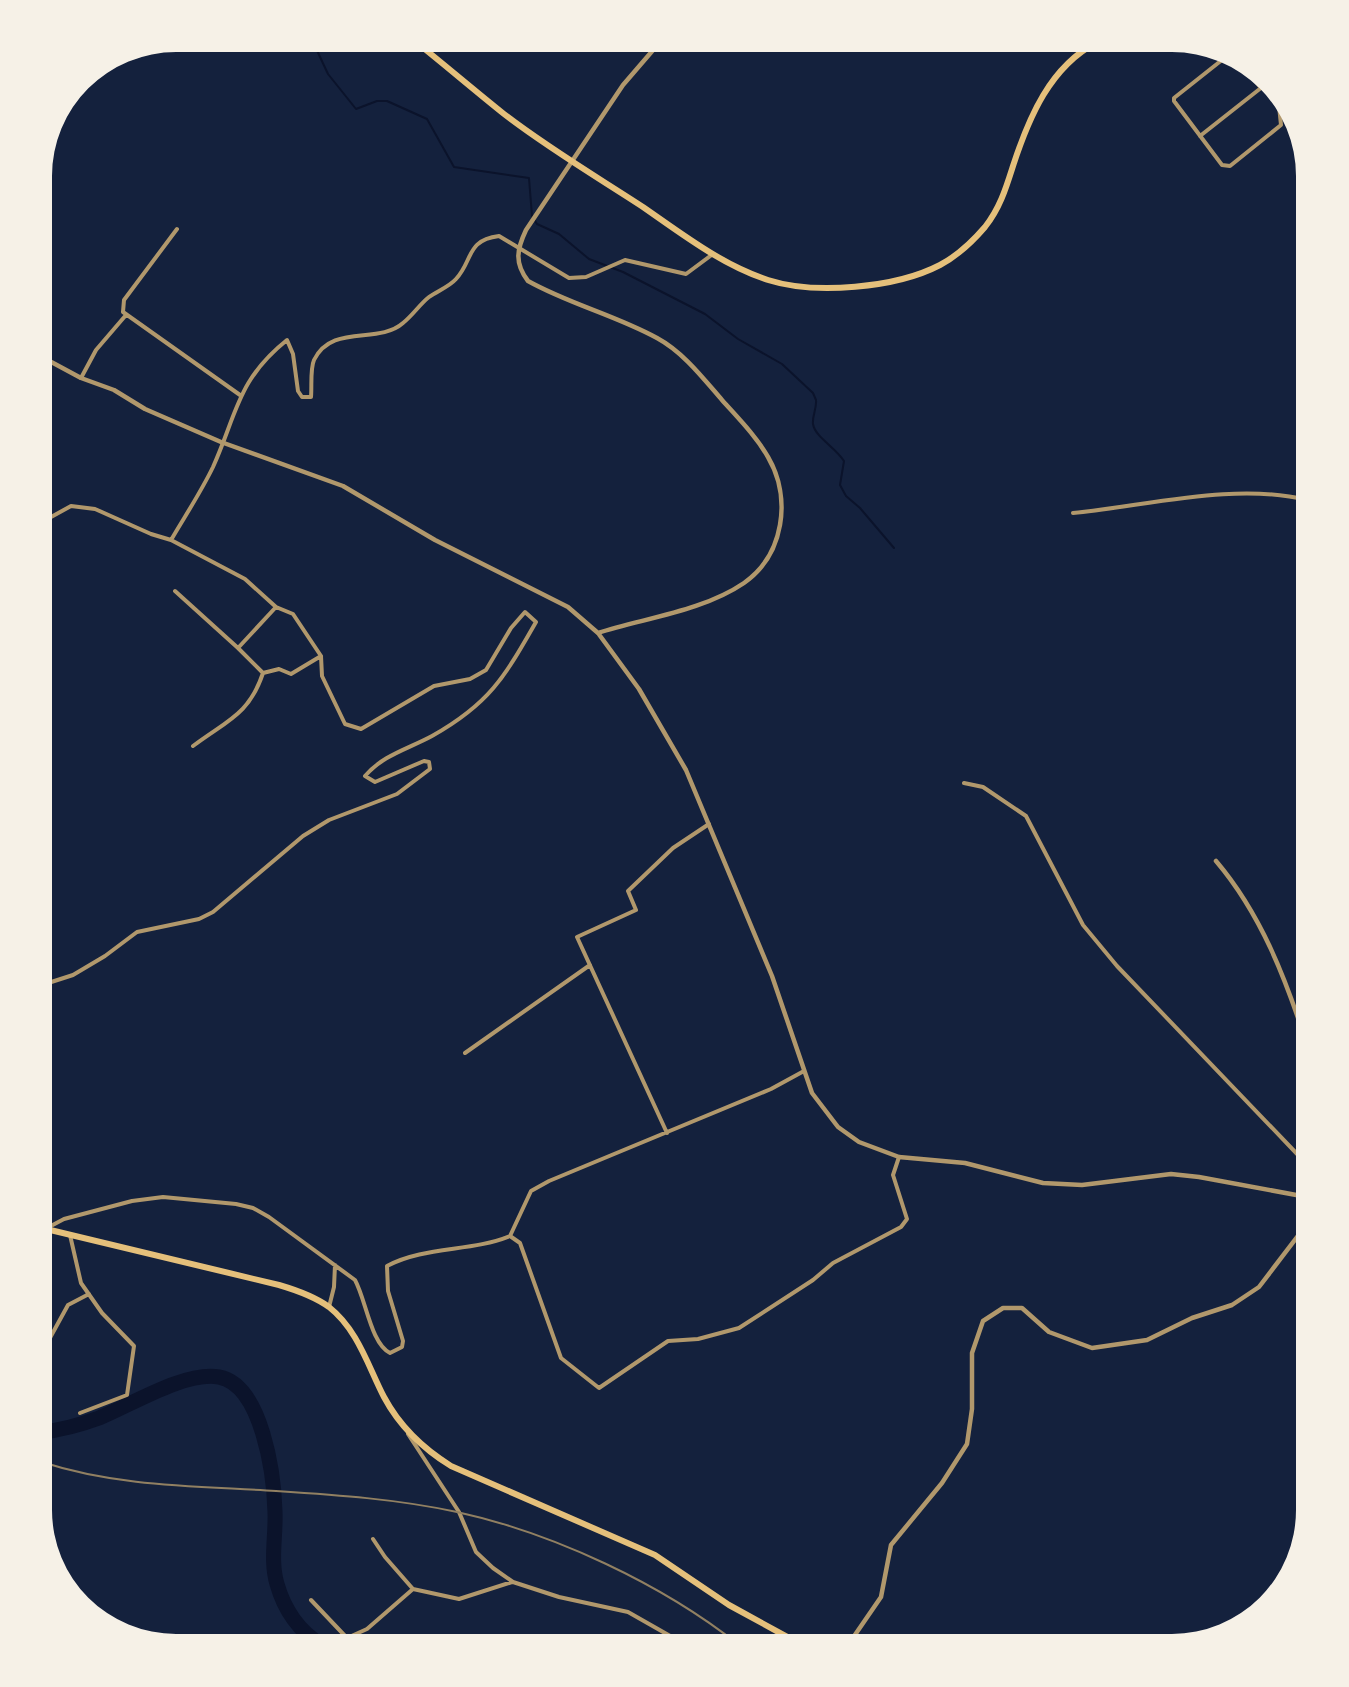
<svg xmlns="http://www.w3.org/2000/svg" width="1349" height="1687" font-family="Raleway,sans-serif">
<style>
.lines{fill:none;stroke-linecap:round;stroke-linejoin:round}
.stream{stroke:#0b132b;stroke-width:2}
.river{stroke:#0b132b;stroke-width:15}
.minor{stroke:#b1986c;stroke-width:4}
.tertiary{stroke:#b1986c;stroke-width:4.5}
.primary{stroke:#e5c07b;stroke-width:6}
.trunk{stroke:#e5c07b;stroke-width:6}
.rail{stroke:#918062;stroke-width:2}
</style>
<rect width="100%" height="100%" fill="#14213d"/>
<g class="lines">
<!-- stream -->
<path class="stream" d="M313,42L328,74L356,109L377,101H387L427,119L454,167L529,178L532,216L537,224L559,234L589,259L623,272L705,314L738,339L782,364L813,393L816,400C817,408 812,416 813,424C815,437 835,447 844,461L840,485L846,496L860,508L894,548"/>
<!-- river -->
<path class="river" d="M42,1432C62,1430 80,1425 99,1418C131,1405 185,1371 219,1377C262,1385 274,1474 275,1512C276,1536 270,1561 277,1584C284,1609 299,1632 322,1645"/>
<!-- minor -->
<path class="minor" d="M1227,56L1174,98V101L1222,165L1230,166L1281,125L1278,96
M1239,60L1261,88
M1200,136L1266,84
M177,229L124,300L123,312L240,395
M81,378L96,350L126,315
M1073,513C1146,506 1235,482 1307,500
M171,540C185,516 201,492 213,467C237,414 237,380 287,340L293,354L298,391L302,397H311C312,386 310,369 314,360C332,323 378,345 403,323C413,315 420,304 429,297C437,291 449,287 456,279C473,261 466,240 499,236L569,278L586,277L625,260L686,274L713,254
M175,591L238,648L276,607
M263,673L279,669L291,674L321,656
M193,746C226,721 249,715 263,673L238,648
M964,783L983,787L1026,816L1083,925L1117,966L1299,1156L1307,1157
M42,985L73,975L105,956L137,932L199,919L213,912L303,836L329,820L397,794L430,769L429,762L424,761L375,782L365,776C383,755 408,749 432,736C489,704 504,678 536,622L525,612L511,628L486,670L470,679L434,686L361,729L345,724L322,676L321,656L293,614L276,607L245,579L171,540L151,534L95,509L71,506L42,522
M465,1053L590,965
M667,1133L577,937L636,910L628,891L673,848L709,824
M47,1228L64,1219L132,1201L163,1197L236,1204L253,1208L269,1217L355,1280C366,1300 371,1344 390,1353L402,1347L403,1341L388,1291L387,1266C425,1246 471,1252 510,1236
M70,1235L81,1283L102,1313L134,1346L127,1395L80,1413
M510,1236L520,1243L561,1358L599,1388L668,1341L698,1339L739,1328L813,1280L833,1263L901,1227L907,1219L893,1175L899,1157
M510,1236L531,1191L549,1181L771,1089L804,1071
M329,1307L334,1287L335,1265
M42,1348L45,1347L68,1305L89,1294
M408,1434L459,1512L476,1552L493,1568L513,1582L559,1597L628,1612L686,1645
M373,1539L385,1557L413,1589L459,1599L512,1582
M311,1600L347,1638L367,1629L413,1589"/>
<!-- tertiary -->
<path class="tertiary" d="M42,357L81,378L114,390L145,409L221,442L343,486L435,540L568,607L598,633L639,689L686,770L772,976L812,1093L838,1127L859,1142L899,1157L965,1163L1043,1183L1082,1185L1171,1174L1199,1177L1307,1197
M598,633C645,618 703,611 744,583C784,555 792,498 768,457C756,436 738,418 722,400C703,378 683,352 657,338C615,315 569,304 528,281C514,263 517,249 526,230L623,85L660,42
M1216,861C1261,914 1286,979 1307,1045
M848,1645L881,1597L891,1545L942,1483L967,1444L972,1409V1353L983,1321L1003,1308H1022L1049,1332L1092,1348L1147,1340L1192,1318L1232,1305L1259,1287L1307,1224"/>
<!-- primary -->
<path class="primary" d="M42,1228L279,1285C296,1290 314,1296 329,1307C358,1330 368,1366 384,1397C400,1427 422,1448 451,1466L655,1555L729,1605L802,1645"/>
<!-- trunk -->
<path class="trunk" d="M416,42C446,66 474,90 504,114C548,148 597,177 643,207C682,234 722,265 768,280C815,295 896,288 940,265C957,256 973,241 985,227C1000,208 1006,188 1013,166C1029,117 1050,67 1097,42"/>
<!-- rail -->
<path class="rail" d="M42,1462C118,1487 198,1486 276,1491C337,1495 397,1499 457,1512C553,1533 662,1584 739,1645"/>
</g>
<!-- crop -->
<path d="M0 0H1349V1687H0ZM176 52H1172A124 124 0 0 1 1296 176V1510A124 124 0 0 1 1172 1634H176A124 124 0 0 1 52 1510V176A124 124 0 0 1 176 52Z" fill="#f6f1e7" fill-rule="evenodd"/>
</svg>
